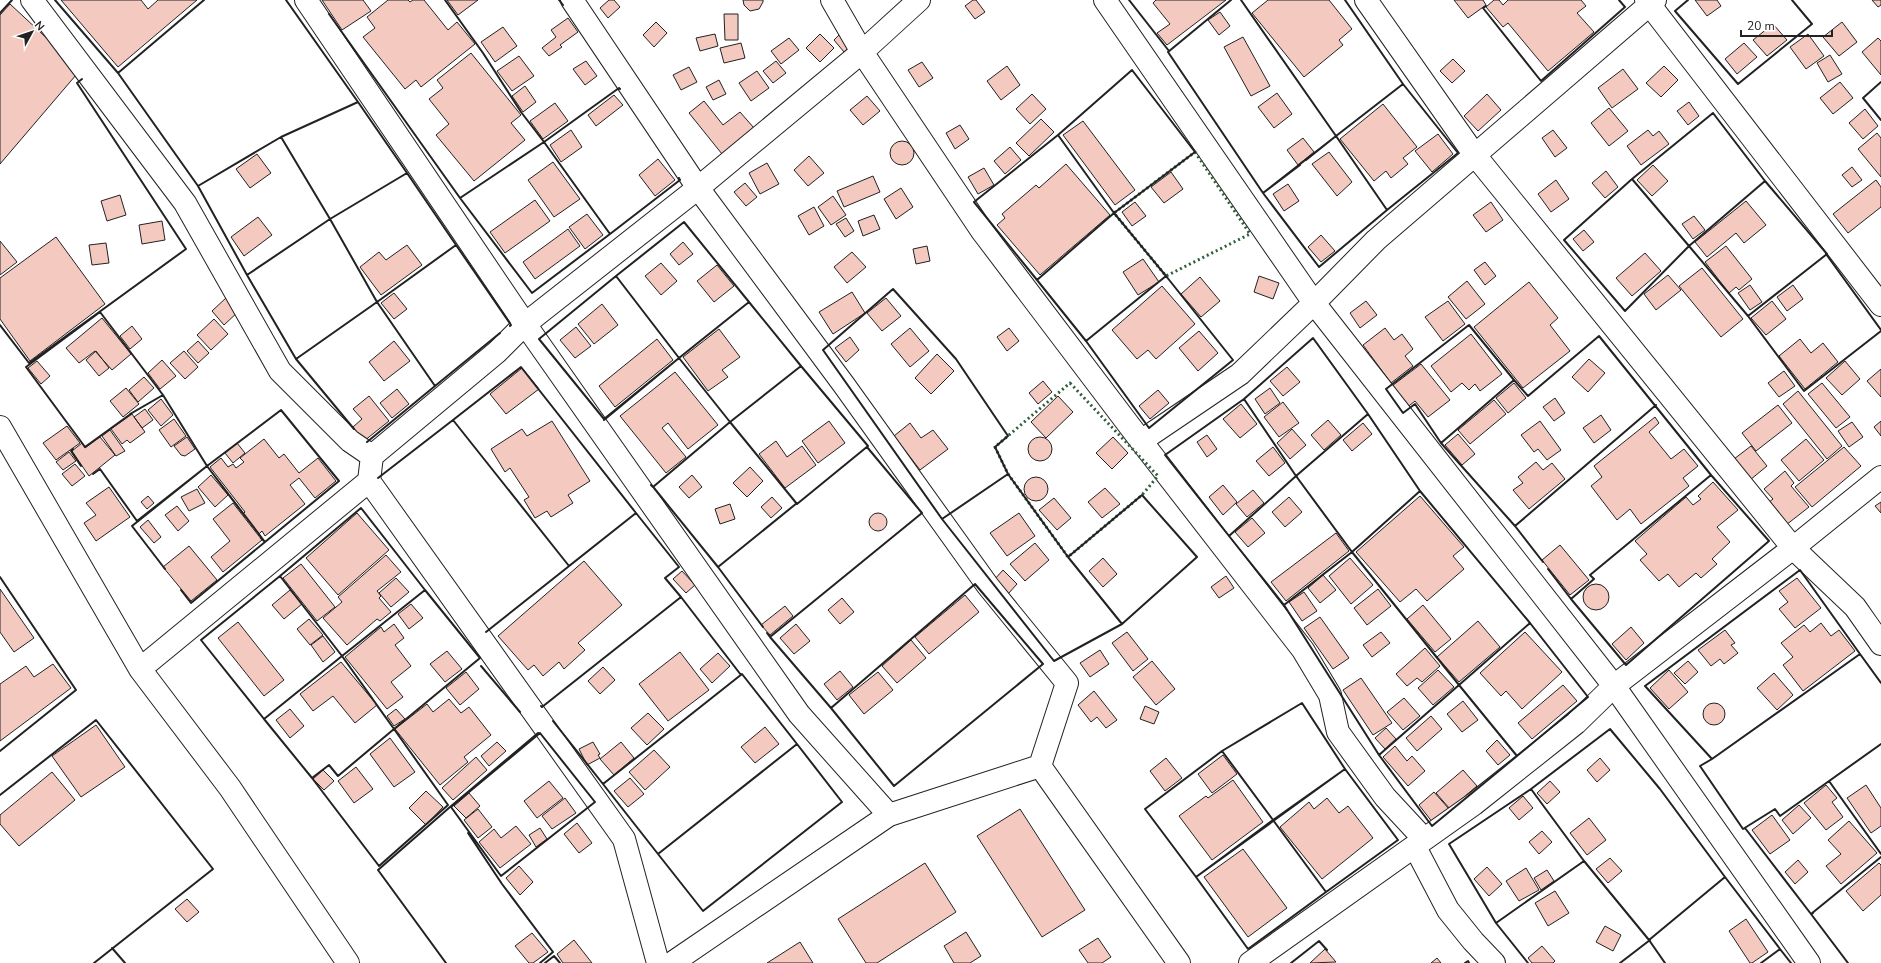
<svg xmlns="http://www.w3.org/2000/svg" width="1881" height="963" font-family="'Nunito Sans',sans-serif">
<style>
.building{fill:#f3c9c0;stroke:#222}
.lines{fill:none;stroke-linecap:round;stroke-linejoin:round}
.street-casing{stroke:#222;stroke-width:24}
.street{stroke:#fff;stroke-width:22}
.hedge{stroke:#2f5e38;stroke-width:3;stroke-dasharray:2 3;stroke-linecap:butt}
.wall{stroke:#222;stroke-width:2}
</style>
<rect width="100%" height="100%" fill="#fff"/>
<!-- building -->
<path class="building" d="M61,0H141L148,9L158,0H197L118,67Z
M322,0H363L371,11L342,30Z
M388,0H408L410,2L413,0H424L448,30L457,22L475,44L421,87L416,80L405,89L363,37L375,28L367,17Z
M447,0H478L458,15Z
M609,0H614L620,7L608,18L600,8Z
M743,0H763V2L759,9L750,11L744,5Z
M973,0H976L985,12L975,19L965,6Z
M1156,0H1226L1167,45L1157,33L1170,24L1153,3Z
M1268,0H1329L1352,29L1339,40L1343,45L1304,77L1252,13Z
M1454,0H1483L1486,5L1468,18Z
M1494,0H1499L1503,5L1508,0H1581L1586,6L1577,13L1594,32L1548,71L1508,23L1503,27L1486,7Z
M1695,0H1717L1721,6L1707,16Z
M1872,0H1881V5L1878,7Z
M10,4L53,44L76,75L0,164V15Z
M1220,12L1230,26L1219,35L1208,20Z
M724,14H738V40H725Z
M568,18L578,32L560,45L562,47L549,56L542,48L556,37L551,30Z
M656,22L667,33L654,47L643,35Z
M1842,22L1857,42L1839,56L1823,37Z
M1773,24L1787,40L1767,56L1753,40Z
M503,27L517,46L495,62L481,42Z
M842,32L853,44L844,52L834,40Z
M715,34L718,46L700,51L696,38Z
M820,34L834,48L820,62L806,48Z
M1808,34L1824,56L1806,69L1790,47Z
M1243,37L1270,86L1251,96L1224,47Z
M789,38L799,50L781,64L771,51Z
M1878,38L1881,41V75L1862,52Z
M741,43L745,58L724,63L720,48Z
M1744,43L1757,57L1737,74L1725,59Z
M471,53L521,115L511,123L525,140L474,181L436,135L449,124L429,99L443,88L437,80Z
M1830,55L1842,74L1828,82L1817,63Z
M519,56L534,76L512,91L497,71Z
M1453,59L1465,71L1452,83L1440,71Z
M586,61L597,76L585,85L573,69Z
M776,61L786,73L773,83L763,71Z
M922,62L933,78L919,87L908,70Z
M1007,66L1020,85L1001,100L987,81Z
M1664,66L1678,80L1661,97L1646,83Z
M689,67L697,82L681,90L673,75Z
M1623,69L1638,89L1612,108L1598,88Z
M757,71L769,88L751,101L739,83Z
M719,80L726,94L713,100L706,87Z
M1840,82L1853,98L1833,114L1820,98Z
M525,86L536,102L523,112L512,96Z
M1277,93L1292,114L1274,128L1258,107Z
M1032,94L1046,109L1030,124L1016,109Z
M1487,94L1501,110L1478,131L1464,116Z
M614,95L623,105L596,126L588,115Z
M867,96L880,111L863,125L850,110Z
M704,101L723,125L740,112L754,128L722,154L689,113Z
M1689,102L1699,116L1688,125L1677,111Z
M555,103L568,121L543,139L530,121Z
M1383,104L1417,147L1403,158L1408,164L1391,178L1386,171L1374,181L1340,139Z
M1609,108L1628,131L1609,146L1591,123Z
M1865,109L1878,126L1863,139L1849,123Z
M1041,119L1054,132L1029,156L1016,143Z
M1083,121L1135,190L1115,205L1063,135Z
M960,125L969,139L955,149L946,133Z
M571,130L582,147L561,162L550,145Z
M1553,130L1567,148L1555,157L1542,138Z
M1648,130L1653,136L1659,131L1669,144L1641,165L1627,146Z
M1877,133L1881,138V177L1858,149Z
M1438,134L1453,154L1432,172L1415,151Z
M1303,138L1314,152L1298,165L1287,150Z
M890 153a12 12 0 1 1 24 0a12 12 0 1 1-24 0Z
M1010,147L1021,160L1005,174L994,161Z
M1329,152L1352,182L1337,196L1312,164Z
M257,154L271,173L250,188L236,169Z
M809,156L824,173L808,186L794,170Z
M658,159L675,180L655,196L639,175Z
M553,162L580,199L554,217L528,180Z
M767,163L779,184L760,194L749,173Z
M1066,164L1110,215L1040,275L997,225L1005,218L1002,214L1036,185L1039,188Z
M1653,165L1668,181L1652,196L1637,180Z
M1852,167L1862,180L1852,187L1842,175Z
M984,168L994,185L978,194L968,177Z
M1606,171L1618,187L1605,198L1592,183Z
M1171,172L1183,189L1164,203L1151,187Z
M873,176L880,192L844,207L837,191Z
M1556,180L1569,199L1551,212L1538,194Z
M1876,180L1881,187V207L1848,233L1833,214Z
M745,183L757,197L746,206L734,192Z
M1288,184L1299,201L1284,211L1273,194Z
M901,188L913,207L896,219L884,199Z
M120,195L126,215L107,221L101,201Z
M833,196L846,215L831,225L818,207Z
M535,200L550,221L505,253L490,232Z
M1746,201L1766,225L1744,243L1736,233L1707,257L1695,242Z
M1135,202L1146,216L1132,226L1122,212Z
M1491,202L1503,220L1486,232L1473,215Z
M814,207L824,226L809,235L798,216Z
M587,214L603,235L585,249L569,227Z
M874,215L880,229L863,236L858,221Z
M1694,216L1705,230L1693,239L1682,224Z
M258,217L272,235L244,256L231,237Z
M846,218L854,231L845,237L836,224Z
M162,221L165,240L142,244L139,225Z
M568,229L580,246L535,279L523,262Z
M1584,230L1594,242L1583,251L1573,239Z
M1321,235L1335,251L1321,262L1308,247Z
M56,237L105,304L30,361L0,319V278Z
M0,241L17,262L0,275Z
M683,242L693,254L679,265L670,254Z
M106,243L109,263L92,265L89,245Z
M407,245L422,265L381,295L360,267L379,252L386,260Z
M927,246L930,261L916,264L913,249Z
M1726,246L1752,279L1739,290L1736,287L1729,293L1705,262Z
M852,252L866,267L847,283L834,267Z
M1645,253L1661,271L1632,296L1616,278Z
M1143,259L1159,282L1138,295L1123,272Z
M1485,262L1496,276L1485,285L1474,270Z
M661,263L677,281L661,295L645,276Z
M717,265L734,286L714,302L697,281Z
M1702,268L1743,319L1721,337L1679,286Z
M1668,275L1681,290L1656,310L1644,294Z
M1259,276L1279,283L1273,299L1254,292Z
M1200,277L1220,301L1201,317L1181,294Z
M1467,281L1485,304L1466,319L1448,297Z
M1529,282L1558,318L1550,325L1570,351L1523,388L1474,327Z
M1750,285L1762,302L1750,310L1738,293Z
M1793,285L1803,299L1787,311L1777,297Z
M1162,286L1195,324L1156,359L1148,350L1137,359L1112,330Z
M852,292L865,313L833,334L819,312Z
M394,293L407,309L394,319L381,303Z
M227,297L240,310L224,325L212,311Z
M886,298L901,316L882,331L867,313Z
M1366,301L1377,315L1360,328L1350,313Z
M1448,301L1465,324L1443,341L1425,317Z
M1772,301L1786,319L1766,335L1751,318Z
M602,304L618,325L594,344L578,324Z
M102,318L131,354L112,370L95,351L79,363L66,348Z
M214,319L228,334L211,350L197,335Z
M132,326L142,339L130,349L120,336Z
M576,327L591,346L575,358L560,340Z
M910,328L929,351L910,367L891,344Z
M1009,328L1019,341L1007,351L997,337Z
M1385,328L1394,340L1402,334L1413,349L1405,356L1413,366L1391,383L1363,345Z
M719,329L740,357L722,370L728,377L708,391L683,357Z
M1199,331L1218,353L1198,371L1179,348Z
M1471,334L1502,374L1480,391L1475,384L1469,390L1462,383L1451,392L1431,366Z
M850,337L859,350L846,362L835,348Z
M657,339L673,360L615,407L599,386Z
M1800,339L1811,353L1823,343L1838,362L1805,389L1779,356Z
M198,341L209,353L198,363L187,351Z
M394,341L410,361L384,381L369,362Z
M96,351L109,368L99,376L86,360Z
M184,351L198,367L185,379L170,363Z
M937,354L954,371L931,394L915,378Z
M1589,359L1605,373L1588,392L1572,377Z
M162,360L176,376L160,389L148,373Z
M37,361L50,376L41,384L28,368Z
M1845,361L1860,379L1842,395L1826,378Z
M1421,364L1450,400L1428,417L1415,401L1404,410L1388,389Z
M1287,367L1300,382L1283,396L1270,381Z
M522,368L539,389L506,414L490,394Z
M1881,369V397L1867,381Z
M1784,371L1795,386L1779,397L1768,383Z
M675,372L718,425L688,449L668,423L662,428L686,457L666,473L620,416Z
M144,377L154,388L138,402L129,390Z
M1043,381L1052,392L1038,404L1029,393Z
M1514,383L1526,398L1508,413L1496,398Z
M1822,383L1850,417L1836,428L1808,394Z
M126,388L139,404L123,417L110,401Z
M1270,388L1280,403L1265,414L1255,399Z
M397,389L409,404L392,418L380,403Z
M1158,390L1169,403L1150,419L1139,406Z
M1798,391L1842,446L1827,459L1783,404Z
M369,396L389,421L364,441L353,427L362,419L353,409Z
M1058,396L1073,412L1046,438L1031,422Z
M1555,398L1565,413L1554,421L1543,407Z
M161,399L173,415L161,426L148,410Z
M1494,400L1506,414L1470,444L1458,430Z
M1283,402L1299,423L1279,437L1264,417Z
M1241,404L1257,424L1240,438L1223,419Z
M1778,405L1792,423L1756,451L1742,433Z
M145,409L153,420L142,428L134,417Z
M132,414L145,432L130,443L127,440L122,444L111,429Z
M1601,415L1611,430L1594,443L1583,428Z
M1655,417L1659,423L1649,432L1671,459L1684,449L1698,466L1683,478L1689,486L1641,524L1630,509L1617,520L1591,486L1602,477L1594,466Z
M174,419L186,436L171,447L159,430Z
M1328,420L1341,435L1324,450L1311,435Z
M552,421L590,481L568,495L573,503L551,517L547,511L535,518L524,500L529,497L510,468L505,472L491,449L522,429L527,436Z
M829,421L845,443L818,463L802,441Z
M1540,421L1561,450L1547,460L1538,449L1534,452L1521,435Z
M1881,421V436L1874,427Z
M1852,422L1863,437L1849,447L1838,431Z
M910,423L921,438L933,430L948,449L920,470L894,436Z
M1363,423L1372,434L1352,451L1343,440Z
M67,426L80,443L56,460L43,443Z
M1292,429L1306,445L1290,459L1277,443Z
M110,430L125,451L116,456L102,436Z
M1458,434L1475,454L1462,465L1445,445Z
M1207,435L1217,449L1207,457L1197,442Z
M100,437L115,455L89,476L72,451L82,443L85,448Z
M187,437L195,449L185,456L181,455L174,446Z
M1113,437L1128,453L1112,469L1096,453Z
M1028 449a12 12 0 1 1 24 0a12 12 0 1 1-24 0Z
M264,439L279,458L284,454L299,473L318,458L336,481L315,498L299,478L290,485L305,504L265,536L262,531L259,534L243,514L245,512L210,467L221,458L228,467L233,464L236,468L244,462L240,458Z
M1806,439L1824,460L1799,481L1781,460Z
M776,441L787,457L802,446L816,465L785,488L759,454Z
M237,443L245,453L233,463L225,453Z
M1751,446L1767,466L1750,480L1734,459Z
M1273,447L1285,463L1269,476L1256,461Z
M1844,447L1861,466L1812,507L1795,487Z
M69,452L76,461L63,470L56,462Z
M1536,462L1543,470L1552,463L1565,479L1529,509L1513,490L1523,483L1518,477Z
M75,464L85,476L72,486L62,474Z
M750,467L763,481L747,497L733,483Z
M1785,471L1794,483L1791,486L1809,507L1786,525L1768,503L1773,499L1764,489Z
M211,475L228,495L215,507L198,487Z
M692,475L702,487L689,498L679,487Z
M1024 489a12 12 0 1 1 24 0a12 12 0 1 1-24 0Z
M1713,482L1738,510L1717,527L1730,542L1712,559L1717,564L1701,578L1696,573L1679,587L1668,574L1659,581L1640,560L1647,554L1635,541L1686,497L1693,505L1701,499L1698,496Z
M1223,485L1237,502L1223,515L1209,497Z
M109,487L130,517L96,541L84,523L96,515L86,503Z
M1105,488L1120,504L1102,518L1088,502Z
M197,489L205,503L189,511L181,497Z
M1253,490L1264,503L1247,517L1236,504Z
M148,496L154,503L147,509L141,502Z
M1420,496L1464,547L1453,556L1464,569L1427,601L1416,589L1400,602L1356,552Z
M772,497L782,508L771,518L761,507Z
M1289,497L1302,512L1285,527L1272,512Z
M1054,498L1071,518L1057,530L1039,510Z
M1881,502V513L1875,506Z
M233,503L262,540L223,572L211,557L230,541L213,519Z
M730,504L735,519L720,524L715,509Z
M177,506L189,521L178,531L165,515Z
M869 522a9 9 0 1 1 18 0a9 9 0 1 1-18 0Z
M357,513L389,550L338,595L306,558Z
M1019,513L1035,536L1007,556L990,533Z
M1252,518L1265,533L1248,547L1235,532Z
M148,520L161,537L154,543L140,527Z
M1336,533L1349,551L1286,601L1271,582Z
M1035,543L1049,560L1025,581L1010,564Z
M1560,545L1589,580L1570,595L1542,560Z
M189,546L217,580L191,601L163,567Z
M386,555L401,572L377,591L381,596L379,598L391,612L380,621L377,619L347,645L323,618L342,602L338,597Z
M1103,558L1117,574L1103,587L1089,571Z
M1350,558L1373,585L1351,604L1329,576Z
M584,561L622,605L578,643L585,650L564,669L559,662L543,676L534,665L528,670L498,636Z
M301,564L335,607L317,621L283,578Z
M1003,570L1017,584L1008,594L994,580Z
M682,571L695,585L686,593L673,579Z
M1323,575L1336,590L1320,603L1308,588Z
M1226,576L1234,588L1219,598L1211,587Z
M396,578L409,592L391,607L379,593Z
M1797,578L1821,608L1795,628L1779,609L1788,602L1779,591Z
M1583 597a13 13 0 1 1 26 0a13 13 0 1 1-26 0Z
M0,589L34,638L14,652L0,632Z
M1378,589L1391,606L1367,625L1354,608Z
M290,590L302,604L284,619L272,605Z
M1304,592L1317,611L1302,621L1289,602Z
M965,595L979,612L929,654L915,637Z
M842,598L854,612L840,624L828,610Z
M411,604L423,618L409,629L398,614Z
M1423,605L1451,639L1435,652L1407,619Z
M785,606L793,616L770,635L761,625Z
M1320,617L1349,658L1333,669L1304,628Z
M309,619L323,635L310,645L297,629Z
M1478,621L1500,647L1459,682L1437,657Z
M238,622L284,680L264,696L218,638Z
M1821,623L1831,636L1839,630L1855,651L1803,691L1783,665L1793,657L1781,643L1804,625L1810,632Z
M394,624L404,638L395,645L411,666L391,682L403,697L387,709L345,657L381,627L384,632Z
M796,624L810,641L794,654L780,638Z
M1631,627L1644,643L1626,660L1612,644Z
M1725,630L1735,643L1731,645L1738,653L1724,664L1720,659L1711,666L1698,650Z
M1127,632L1148,659L1133,671L1112,643Z
M1381,632L1390,643L1372,657L1363,645Z
M1525,632L1562,672L1522,709L1506,691L1501,696L1480,673Z
M323,636L335,652L323,662L311,645Z
M911,640L926,658L897,683L882,666Z
M1425,648L1440,666L1422,682L1417,678L1407,686L1396,674Z
M1100,650L1109,664L1090,677L1080,663Z
M447,651L462,669L445,682L430,664Z
M680,652L709,690L668,721L639,684Z
M718,653L730,666L712,683L700,669Z
M1152,661L1175,689L1156,705L1133,677Z
M1688,661L1698,672L1685,684L1674,673Z
M341,662L377,705L355,723L333,696L313,711L300,694Z
M53,664L71,688L0,741V684L26,666L34,677Z
M603,667L615,680L600,694L588,681Z
M1438,670L1454,687L1433,705L1418,688Z
M1669,670L1688,692L1669,709L1650,688Z
M840,671L853,687L837,700L824,684Z
M466,672L479,689L460,705L446,688Z
M878,672L893,690L864,714L849,695Z
M1774,673L1793,695L1777,710L1757,688Z
M1361,678L1392,723L1373,735L1343,690Z
M1563,685L1577,701L1532,739L1518,723Z
M1094,691L1117,720L1106,728L1097,717L1091,722L1078,705Z
M1404,698L1420,716L1403,730L1387,712Z
M449,699L461,713L469,707L491,735L464,757L468,762L440,785L395,729L427,704L433,712Z
M1463,701L1478,720L1462,732L1447,714Z
M1703 714a11 11 0 1 1 22 0a11 11 0 1 1-22 0Z
M1145,706L1159,712L1154,724L1140,719Z
M290,709L304,726L290,738L276,720Z
M396,709L405,719L394,726L387,716Z
M648,713L664,729L647,745L631,728Z
M1431,716L1442,729L1417,751L1406,738Z
M96,725L125,767L81,797L52,756Z
M765,727L779,744L755,763L741,747Z
M1386,728L1396,739L1385,749L1375,738Z
M390,738L415,772L394,787L370,754Z
M1497,740L1510,755L1498,765L1486,751Z
M497,742L506,751L489,766L481,756Z
M593,742L600,754L598,755L600,758L587,765L579,749Z
M621,742L634,758L614,775L600,759Z
M1395,746L1407,761L1412,756L1425,771L1408,786L1383,757Z
M654,750L670,767L645,790L629,772Z
M1223,755L1237,774L1212,793L1198,774Z
M476,757L487,770L453,800L442,788Z
M1166,758L1182,778L1165,791L1150,771Z
M1600,758L1610,770L1597,782L1587,770Z
M356,767L373,789L354,803L338,781Z
M323,770L334,781L324,790L313,779Z
M1463,770L1477,786L1450,809L1436,793Z
M52,772L75,800L19,846L0,824V815Z
M630,778L644,794L628,807L614,791Z
M1233,780L1263,822L1212,860L1179,816L1206,796L1208,798Z
M549,781L563,798L537,818L524,801Z
M1550,781L1560,792L1547,804L1537,793Z
M1826,785L1837,798L1832,802L1843,817L1826,830L1804,803Z
M1866,785L1881,808V826L1871,833L1847,798Z
M426,791L443,807L426,825L409,808Z
M1434,792L1449,809L1433,823L1419,805Z
M469,793L480,806L466,818L454,806Z
M1523,796L1533,808L1519,820L1509,808Z
M565,798L576,813L552,829L542,816Z
M1327,798L1339,813L1348,806L1373,838L1322,879L1280,827L1309,802L1314,809Z
M1799,805L1811,818L1793,834L1782,820Z
M478,809L492,827L478,838L464,820Z
M1020,809L1085,910L1042,937L977,836Z
M1772,815L1790,840L1770,854L1752,830Z
M1589,818L1606,840L1587,855L1570,833Z
M1849,821L1877,853L1841,884L1826,866L1841,854L1828,840Z
M577,823L592,843L579,853L564,834Z
M516,826L531,844L500,868L479,842L494,829L501,838Z
M540,828L547,839L536,847L529,835Z
M1542,831L1552,842L1539,854L1529,842Z
M1243,849L1287,908L1248,937L1204,877Z
M1610,858L1622,871L1608,883L1596,869Z
M1798,860L1808,872L1795,884L1785,872Z
M925,863L956,912L877,963H866L838,919Z
M1879,863L1881,865V895L1863,911L1846,891Z
M519,866L533,882L520,895L506,878Z
M1487,867L1502,884L1489,896L1474,879Z
M1526,868L1539,890L1519,901L1506,881Z
M1547,870L1554,881L1541,890L1534,878Z
M1555,891L1569,913L1548,926L1535,903Z
M187,899L199,912L187,922L175,909Z
M1746,919L1768,952L1752,963H1750L1729,931Z
M1605,926L1621,935L1613,951L1596,942Z
M966,932L981,956L970,963H954L944,946Z
M532,933L548,952L533,963H529L515,946Z
M1098,938L1111,957L1102,963H1088L1079,950Z
M574,940L592,963H563L557,954Z
M800,942L813,963H767Z
M1542,946L1555,961L1553,963H1532L1528,958Z
M1325,949L1336,962L1310,963Z
M1437,958L1441,963H1431Z"/>
<g class="lines">
<!-- street casing -->
<g class="street-casing">
<path id="street" d="M32,0L185,203L280,371L350,441L372,456
M306,0L525,324L799,714L889,815L1040,766L1179,963
M572,0L698,188L844,385L988,586L1067,683L1040,766
M832,0L862,52L982,231L1141,441L1303,650L1330,695L1338,732L1385,797L1424,839
M1105,0L1314,303L1614,686L1809,963
M1366,0L1474,154L1793,548L1855,607L1881,644
M1646,0L1881,305
M0,427L140,669L230,788L348,963
M1141,441L1240,374L1314,303L1376,240L1655,0
M369,481L624,839L658,963
M140,669L369,481L372,456L497,352L525,324L698,188L862,52L919,0
M1415,847L1448,910L1473,941L1494,963
M672,963L889,815
M1250,963L1474,804L1576,723L1614,686L1793,548L1881,477"/>
</g>
<!-- street -->
<use href="#street" class="street"/>
<!-- hedge -->
<path class="hedge" d="M1195,152L1250,234L1166,276L1114,213Z
M1070,383L1158,476L1142,495L1068,557L1008,474L995,447Z"/>
<!-- wall -->
<path class="wall" d="M55,0L118,73L204,0
M445,0L483,53L521,112L544,142L619,88L620,89
M559,0L563,5
M1129,0L1169,51
M1231,0L1168,52L1263,193L1300,165
M1241,0L1336,136L1306,160
M1688,0L1675,11L1738,84L1812,24L1792,0
M1486,6L1483,8L1541,81L1625,7L1619,0
M0,13L12,0
M329,14L460,198
M1132,70L1195,152L1114,213L1058,135Z
M118,73L198,186L281,137L358,102L286,0
M1881,82L1863,98L1881,120
M1403,84L1458,153L1387,210L1336,136Z
M1713,113L1765,181L1689,246L1632,179Z
M1058,135L1114,213L1037,280L974,202Z
M1336,136L1387,210L1319,267L1263,193Z
M1336,136L1403,84L1345,0
M281,137L330,219L407,173L358,102
M544,142L610,234L532,293L460,198Z
M1632,179L1689,246L1625,311L1564,240Z
M1765,181L1827,254L1748,316L1689,246Z
M198,186L247,275L330,219L377,302L456,245L407,173
M1114,213L1166,276L1086,341L1037,280Z
M684,222L749,302L679,358L616,276Z
M610,234L680,180L679,178
M456,245L511,325L510,326
M1826,254L1881,330
M247,275L296,359L377,302L435,386L500,333
M616,276L679,358L604,419L539,339Z
M1166,276L1233,360L1149,428L1086,341Z
M893,289L956,359L1008,436L995,447L1008,474L942,519L823,350Z
M100,312L163,395L132,413L85,447L26,367Z
M1748,316L1804,391L1881,331
M0,325L29,363L186,249L77,83L82,79
M1469,325L1514,380L1441,443L1415,404L1403,413L1386,389Z
M296,359L354,429
M521,367L636,513L569,566L453,420Z
M1244,399L1296,476L1229,536L1165,455Z
M281,410L339,481L265,542L207,466Z
M130,414L163,395L207,466L244,515
M604,420L679,358L749,302L801,366L730,422L679,358
M367,442L435,386
M73,449L71,451L81,466
M93,474L100,469L137,521L207,466
M1008,474L1068,557L1122,624L1054,661L942,519Z
M1711,475L1769,541L1626,665L1571,599L1594,579L1590,575Z
M1296,476L1368,414L1420,491
M1296,476L1368,414L1313,338L1244,399L1296,476L1297,477
M378,478L453,420
M651,485L653,487L730,422L797,504L868,446L801,366L730,422
M654,488L718,567L797,503
M1142,495L1197,557L1122,624L1068,557Z
M361,508L425,590L342,656L280,576Z
M1352,552L1438,659
M1352,552L1459,685L1379,755L1284,605Z
M1543,562L1515,526L1656,405
M718,567L763,627
M165,569L132,526L207,466
M1548,569L1571,599L1594,579L1590,575L1711,475L1599,336L1528,396L1514,380L1441,443L1515,526L1656,405
M1800,570L1860,654L1712,759L1645,686Z
M280,576L201,640L264,719L342,656L372,698
M1321,576L1352,552L1420,491L1530,623L1459,685L1442,664
M0,577L76,690L0,751
M1315,581L1284,605L1229,536L1296,476L1352,552
M975,584L1043,664L894,786L831,708Z
M181,590L191,603L265,542L261,538
M425,590L480,658L394,729L342,656Z
M681,597L741,675
M1530,623L1588,697L1517,756L1459,685Z
M486,632L636,513L679,567L665,578L681,597L542,707L541,706
M767,633L770,637L922,513L867,447
M770,637L831,708
M1859,655L1860,654L1881,683
M481,666L520,712
M742,674L797,744L658,854L603,784Z
M1459,685L1517,756L1432,826L1379,755Z
M264,719L312,778L329,765L338,776L394,729L376,704
M553,721L603,784L604,783
M394,729L448,805L379,866L312,778L329,765L338,776Z
M540,733L595,802L501,876L451,807Z
M797,744L842,802L703,911L658,854Z
M1222,751L1273,820L1196,877L1145,809Z
M1712,759L1700,766L1743,829L1775,809L1780,816L1881,744
M1345,769L1398,840L1326,892L1273,820Z
M1829,781L1881,854
M1531,789L1584,861L1649,940L1725,877L1660,789L1610,729L1531,789L1449,844L1496,923L1584,861L1531,789
M0,795L96,720L213,869L94,963
M1273,820L1326,892L1248,949L1196,877L1345,769L1302,703L1222,751L1273,820
M1745,828L1811,914L1881,857
M468,833L502,884L553,952L540,963
M1724,878L1725,877L1780,949L1761,963
M1813,913L1811,914L1848,963
M1496,923L1528,963
M1649,940L1665,963
M112,948L125,963
M1780,949L1791,963
M446,963L378,870L450,807L538,733
M545,963L554,956L560,963
M1291,963L1319,941L1327,950
M1465,963L1468,961L1469,963
M1620,963L1650,940"/>
</g>
<!-- north arrow -->
<g transform="translate(32 32) rotate(50)" stroke="#ffffff" stroke-width="3" paint-order="stroke">
<path d="M0-3L7 15L0 10L-7 15Z" fill="#222222"/>
<text y="-6" font-size="11" font-weight="bold" text-anchor="middle" fill="#222222">N</text>
</g>
<!-- scale -->
<path d="M1741 30v6h91v-6" fill="none" stroke="#222222" stroke-width="2"/>
<text x="1747" y="30" font-size="12" fill="#222222" stroke="#ffffff" stroke-width="3" paint-order="stroke">20 m</text>
</svg>
